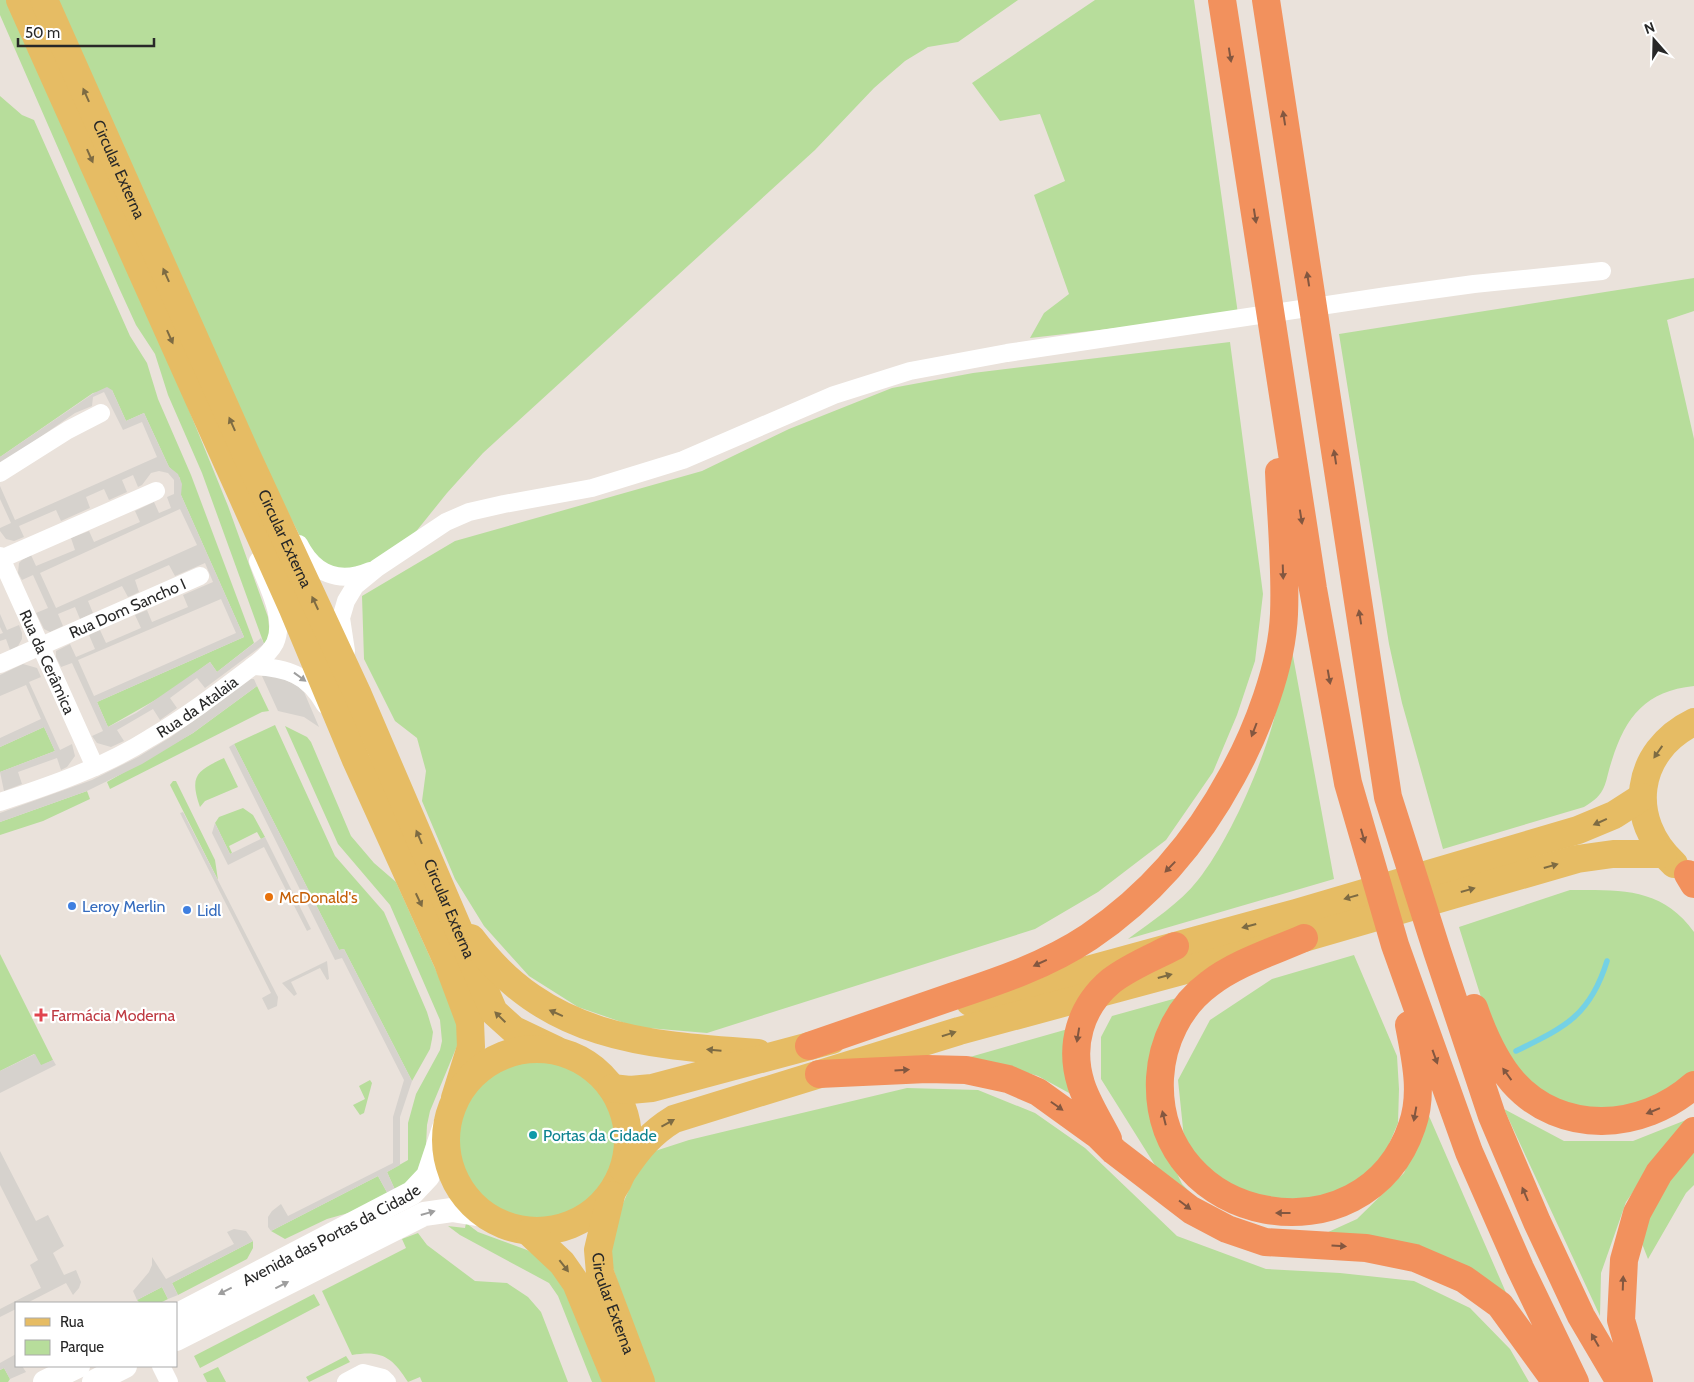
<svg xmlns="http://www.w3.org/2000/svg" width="1694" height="1382" font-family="Cabin,sans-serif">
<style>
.green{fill:#b7dd9b}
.plaza{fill:#d6d2cd;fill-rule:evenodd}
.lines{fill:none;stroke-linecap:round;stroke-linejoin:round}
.stream{stroke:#74d1e5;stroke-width:5.5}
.street{stroke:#fff;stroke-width:18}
.secondary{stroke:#fff;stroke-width:24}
.primary{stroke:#e6bc64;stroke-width:28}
.highway{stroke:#f2915d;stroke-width:28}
.oneway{fill:#835740}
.oneway2{fill:#7d6b43}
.oneway3{fill:#9e9e9e}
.food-dot{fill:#e8710a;stroke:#fff;stroke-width:2}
.shop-dot{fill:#3f7fe0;stroke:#fff;stroke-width:2}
.health-dot{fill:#e0444e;stroke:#fff;stroke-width:2}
.culture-dot{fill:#0f9aa8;stroke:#fff;stroke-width:2}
.labels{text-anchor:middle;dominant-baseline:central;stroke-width:4.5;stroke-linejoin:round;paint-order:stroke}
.street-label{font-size:16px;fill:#282828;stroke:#fff}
.food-label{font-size:16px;fill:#c56008;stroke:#fff;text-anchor:start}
.shop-label{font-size:16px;fill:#366cbe;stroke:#fff;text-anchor:start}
.health-label{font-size:16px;fill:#be3a42;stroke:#fff;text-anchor:start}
.culture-label{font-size:16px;fill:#0d838f;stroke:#fff;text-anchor:start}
</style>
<rect width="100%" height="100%" fill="#eae2db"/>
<!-- green -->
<path class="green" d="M0,0H7L180,388L228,506L268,617L270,636L264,644L202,473L168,395L155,354L136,325L120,290L0,15Z
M58,0H1018L958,42L928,47L905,61L874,88L815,150L483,453L447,493L410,539L376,565L351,572L321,567L304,544L268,473Z
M1095,0H1194L1238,314L1030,338L1044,313L1069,294L1034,195L1065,181L1040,114L1000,121L972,83Z
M0,96L22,115L34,120L130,336L147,363L158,399L191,475L254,643L217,672L210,662L166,694L108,727L97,702L244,637L181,495L180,478L169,467L144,413L126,421L112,390L93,393L0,457Z
M1694,278V311L1667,320L1694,439V686C1646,691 1626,716 1612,760C1604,784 1608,793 1584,807L1443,849L1402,703L1389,644L1339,334Z
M1230,342L1263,594L1255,661L1237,715L1213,772L1166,840L1098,892L1035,929L707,1033L636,1027L578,1007L529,976L484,926L455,879L422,801L426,771L417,738L395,721L364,659L362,596L455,541L702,471L789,429L892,388L973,373Z
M1290,640L1334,879L1128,939C1152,921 1180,903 1198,880C1230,840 1266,757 1277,707C1282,685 1286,662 1290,640Z
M257,686L269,711L262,712L110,789L107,782L193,733Z
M275,725L335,856L384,912L427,1012L433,1032L432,1039L430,1049L412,1081L345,951L344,949L339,950L234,744Z
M285,726L307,737L311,742L351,836L374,863L396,882L458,1019L457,1046L430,1111L427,1125L425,1167L396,1192L387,1172L408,1160V1123L416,1094L440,1050L442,1041L440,1020L390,905L338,844Z
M44,727L55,751L0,772V747Z
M224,758L238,787L205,801L200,807C189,775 197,771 224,758Z
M173,781H176L215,860L218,880L170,785Z
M87,791L90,799L43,821L0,835V822Z
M243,808L253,815L265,837L261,839L257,832L229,846L232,853L230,854L215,823L219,817Z
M1570,890C1620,890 1662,887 1694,932V1071L1678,1089L1622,1112L1566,1109L1526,1083L1496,1045L1459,927Z
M0,954L53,1060L41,1066L34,1054L0,1071Z
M1354,955L1397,1056L1399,1089L1398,1123L1381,1163L1338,1195L1285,1205L1232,1195L1185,1148L1178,1080L1210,1020L1272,979Z
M1184,996L1157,1131L1182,1184L1208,1211L1163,1178L1101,1079V1037L1112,1016Z
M1068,1029L1080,1099L1038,1076L1014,1069L963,1059Z
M459 1140a79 79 0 1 1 158 0a79 79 0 1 1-158 0Z
M370,1080L372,1083L364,1113L360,1115L353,1105L365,1099L359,1086Z
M907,1088L978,1090L1035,1113L1085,1148L1177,1236L1266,1269L1340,1273L1414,1281L1470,1308L1510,1349L1529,1382H651L608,1253L616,1219L636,1174L652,1152L689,1140Z
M1504,1109L1564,1141H1633L1691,1118L1667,1143L1626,1202L1601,1273L1600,1316Z
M1429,1116L1514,1311L1489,1287L1315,1238L1357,1219L1404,1173Z
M1694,1147V1185L1686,1193L1648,1259L1639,1236L1676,1167Z
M378,1176L389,1196L366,1208L327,1219L285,1239L271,1231Z
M466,1223L478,1232L527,1250L539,1257L557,1272L610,1382H592L558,1296L549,1283L460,1235L448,1226L465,1228Z
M418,1233L427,1245L475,1281L507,1283L528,1297L541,1312L568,1382H422L420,1377L408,1382C392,1357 382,1350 352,1355L322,1291L406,1248L402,1239Z
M253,1241V1248L247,1259L178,1295L172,1283Z
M162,1287L168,1299L160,1303H140L137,1300Z
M314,1294L320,1305L200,1368L194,1356Z
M346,1356L350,1362L309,1382L306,1377Z
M218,1367L226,1382H207L203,1374Z
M4,1368L10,1379L8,1382H0V1370Z"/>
<!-- plaza -->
<path class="plaza" d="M107,387L112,390L126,421L144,413L169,467L178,474L182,484L181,495L244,637L97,702L108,727L136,713L210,662L217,672L261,638L264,644L205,688L197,678L170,698L177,708L160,720L153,709L117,730L124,741L111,747L97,743L92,736L103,731L72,663L61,667L56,657V651L70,644L76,657L95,649L89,635L100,630L106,643L141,628L135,615L147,610L152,622L188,607L183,595L213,582L205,563L175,576L169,565L135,580L139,592L133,595L128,597L122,586L88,601L93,613L80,619L75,607L58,614L63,626L50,632L44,629L36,613L48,608L33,575L22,580L18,573L19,563L22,560L31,555L36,566L75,550L71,538L89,531L94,542L140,522L135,511L154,502L159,513L171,508L167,497L174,494V480L168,473L159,471L151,473L142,485L138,487L133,475L122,480L127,492L109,500L104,489L86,497L90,508L61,521L56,510L19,526L24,537L14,541L6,539L0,531V528L11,523L0,499V486L15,520L157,457L142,422L123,430L104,392L93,397L92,406L75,413L0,465V457L94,393ZM180,509L197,545L56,608L40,573ZM221,599L236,633L94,696L78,660Z
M0,614L7,630L19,625L22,633V639L18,646L10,650L6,639L0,641V634L3,633L0,627Z
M23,664L37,668L41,677L29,682L60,750L72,744L75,756L67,767L61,770L57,758L18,772L22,784L4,791L0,772L55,751L44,727L0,747V738L41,719L26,685L0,696V675Z
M262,676H277L298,686L304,692L319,727L304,717L278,711Z
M251,679H254L257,686L193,733L142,764L87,791L0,822V813L92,780L138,757L171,737Z
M234,744L339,950L344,949L345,951L412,1081L400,1117V1165L387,1172L396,1192L389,1196L378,1176L271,1231L268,1227V1217L272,1211L281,1204L288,1216L393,1163V1117L404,1080L342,958L335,960L229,747Z
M183,812L278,997L277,1006L268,1010L262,998L271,993L180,813Z
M215,823L230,854L265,837L311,929L307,931L264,847L228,865L212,833Z
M327,961L329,979L327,980L320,968L291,982L297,994L294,996L282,983Z
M35,1054L41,1065L53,1060L56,1065L0,1093V1071Z
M0,1151L36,1221L48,1215L64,1246L53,1253L64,1275L76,1270L81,1282L79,1288L73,1295L66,1283L27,1303H16V1309L0,1317V1309L41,1288L30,1265L38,1260L0,1185Z
M234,1229L246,1231L253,1241L172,1283L178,1295L168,1299L162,1287L137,1300L133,1291L149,1272L152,1265V1257L166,1279L234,1244L227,1232Z
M16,1354V1366H22L26,1372L10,1379L4,1368L0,1370V1363Z"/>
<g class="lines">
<!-- stream -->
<path class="stream" d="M1516,1051C1565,1027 1590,1016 1607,961"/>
<!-- street -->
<g class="street">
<path d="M0,473L68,430L101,413"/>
<path d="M299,544C314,574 339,584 370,571"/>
<path id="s1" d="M0,556L95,767"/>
<path d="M1,559L156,491"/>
<path d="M346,651L341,618L346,601L355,586L377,568L446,522L469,512L504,504L592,488L683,460L834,395L910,371L1007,353L1387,296L1474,284L1602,271"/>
<path id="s2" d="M0,664L200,576"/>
<path d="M253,666C287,668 308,674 325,705"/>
<path id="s3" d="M0,802C52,785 104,767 150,738C186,717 220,691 253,666C261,660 270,653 275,643C286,618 267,585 258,561"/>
<path d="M161,1366L169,1382"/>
<path d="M346,1382L363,1373L383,1378L387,1382"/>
</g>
<!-- secondary -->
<g class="secondary">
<path id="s4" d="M176,1316L412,1193L428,1176L447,1119"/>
<path d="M176,1339L424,1214L452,1210L483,1215"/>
<path d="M45,1382L78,1366"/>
<path d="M94,1382L125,1366"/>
</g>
<!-- primary -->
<g class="primary">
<path d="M20,0L293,609L356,760L448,963L470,1022L471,1047L455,1098"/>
<path id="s5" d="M44,0L246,454L358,695L494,1012L514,1030L556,1050"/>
<path d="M1674,864C1626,820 1634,751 1694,722"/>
<path d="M471,938C546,1038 642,1045 758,1053"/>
<path d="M970,1002L1296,913L1578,830L1614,815L1642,797"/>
<circle cx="537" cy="1140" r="91"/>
<path d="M612,1088L630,1090L652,1088L832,1040"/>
<path d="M624,1170C638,1149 651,1133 674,1119L959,1031L1304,938L1577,859L1613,854H1663"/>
<path id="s6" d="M611,1195L598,1250L600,1273L641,1382"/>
<path d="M529,1232L562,1263L576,1283L617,1382"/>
</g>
<!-- highway -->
<path class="highway" d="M1222,0L1313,589L1348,783L1395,945L1469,1152L1520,1268L1575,1382
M1266,0L1388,797L1437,951L1492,1116L1537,1222L1581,1316L1620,1382
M1688,874L1694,884
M1304,938C1272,952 1236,963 1209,984C1179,1006 1162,1042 1160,1078C1153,1226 1365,1265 1412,1126C1424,1093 1415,1057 1409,1025
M1474,1008C1483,1034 1494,1060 1513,1082C1561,1136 1642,1131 1694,1085
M809,1046C856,1030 904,1013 951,997C999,981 1047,965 1089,937C1150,896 1197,841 1232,776C1257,731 1282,666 1284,614C1286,567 1281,519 1279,472
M819,1074L927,1069L966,1070L1008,1079L1038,1092L1099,1136L1114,1151L1191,1210L1227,1229L1265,1242L1366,1248L1415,1258L1464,1279L1500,1305L1556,1382
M1108,1139C1099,1121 1087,1103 1081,1084C1069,1046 1080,1007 1111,981C1130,966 1154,957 1175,946
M1639,1382L1621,1320L1624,1260L1637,1213L1659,1173L1694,1131"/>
</g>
<!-- one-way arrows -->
<defs><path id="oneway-solid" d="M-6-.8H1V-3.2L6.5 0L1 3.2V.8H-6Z" transform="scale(1.25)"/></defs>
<g class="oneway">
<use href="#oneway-solid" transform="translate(1230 55) rotate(81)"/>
<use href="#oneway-solid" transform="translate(1284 118) rotate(-99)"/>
<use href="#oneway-solid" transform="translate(1255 216) rotate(81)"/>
<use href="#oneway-solid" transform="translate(1308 279) rotate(-99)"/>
<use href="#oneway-solid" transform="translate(1335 457) rotate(-99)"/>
<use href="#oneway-solid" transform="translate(1301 517) rotate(81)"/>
<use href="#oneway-solid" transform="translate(1283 572) rotate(88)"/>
<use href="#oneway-solid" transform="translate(1360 617) rotate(-99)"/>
<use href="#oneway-solid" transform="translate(1329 677) rotate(80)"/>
<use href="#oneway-solid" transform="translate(1254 730) rotate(111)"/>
<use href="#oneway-solid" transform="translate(1363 836) rotate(74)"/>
<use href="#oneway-solid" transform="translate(1170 867) rotate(134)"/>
<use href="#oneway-solid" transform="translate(1040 963) rotate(155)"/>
<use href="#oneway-solid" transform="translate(1078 1035) rotate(99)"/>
<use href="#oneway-solid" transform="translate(1435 1057) rotate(70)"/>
<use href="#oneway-solid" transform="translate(902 1070) rotate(-3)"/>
<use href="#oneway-solid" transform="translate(1507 1074) rotate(-126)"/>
<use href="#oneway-solid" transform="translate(1057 1106) rotate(35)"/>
<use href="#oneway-solid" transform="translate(1653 1111) rotate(158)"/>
<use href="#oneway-solid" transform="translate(1415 1114) rotate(100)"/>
<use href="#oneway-solid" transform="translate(1164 1118) rotate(-104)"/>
<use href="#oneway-solid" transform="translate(1525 1194) rotate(-113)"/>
<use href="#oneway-solid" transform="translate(1185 1205) rotate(37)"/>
<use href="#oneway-solid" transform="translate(1283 1213) rotate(-180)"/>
<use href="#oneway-solid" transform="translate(1339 1246) rotate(4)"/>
<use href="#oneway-solid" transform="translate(1623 1283) rotate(-88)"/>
<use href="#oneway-solid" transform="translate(1595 1340) rotate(-120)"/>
</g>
<g class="oneway2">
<use href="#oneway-solid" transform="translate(86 95) rotate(-114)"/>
<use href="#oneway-solid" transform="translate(90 156) rotate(66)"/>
<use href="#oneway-solid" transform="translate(166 275) rotate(-114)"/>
<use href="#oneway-solid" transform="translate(170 337) rotate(66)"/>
<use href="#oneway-solid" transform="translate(232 424) rotate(-114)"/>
<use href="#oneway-solid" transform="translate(315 603) rotate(-115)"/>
<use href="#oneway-solid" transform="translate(1658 752) rotate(125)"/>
<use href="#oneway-solid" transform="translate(1600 822) rotate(156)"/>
<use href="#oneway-solid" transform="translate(419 837) rotate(-113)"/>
<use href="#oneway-solid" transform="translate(1551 866) rotate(-16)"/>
<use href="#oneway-solid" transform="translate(1468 890) rotate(-16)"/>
<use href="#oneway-solid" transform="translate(1351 897) rotate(164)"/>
<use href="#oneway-solid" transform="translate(419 900) rotate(65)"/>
<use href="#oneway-solid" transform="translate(1249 926) rotate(165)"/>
<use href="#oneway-solid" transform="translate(1165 976) rotate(-15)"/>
<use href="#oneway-solid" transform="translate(556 1013) rotate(-156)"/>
<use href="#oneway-solid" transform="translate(500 1017) rotate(-136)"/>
<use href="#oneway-solid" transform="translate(949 1034) rotate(-17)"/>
<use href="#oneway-solid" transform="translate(714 1050) rotate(-175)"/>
<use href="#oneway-solid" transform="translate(668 1123) rotate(-29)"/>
<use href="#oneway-solid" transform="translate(564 1266) rotate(52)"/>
</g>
<g class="oneway3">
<use href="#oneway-solid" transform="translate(300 677) rotate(36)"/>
<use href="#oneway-solid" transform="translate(428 1213) rotate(-16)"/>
<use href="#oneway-solid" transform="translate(282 1285) rotate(-27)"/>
<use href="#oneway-solid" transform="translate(225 1291) rotate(153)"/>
</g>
<!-- markers -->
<circle class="food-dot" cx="269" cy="897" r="5"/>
<g class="shop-dot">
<circle cx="72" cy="906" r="5"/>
<circle cx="187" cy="910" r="5"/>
</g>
<path class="health-dot" d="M38.5 1007.5h5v5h5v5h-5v5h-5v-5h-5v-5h5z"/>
<circle class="culture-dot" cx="533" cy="1135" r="5"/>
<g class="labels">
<!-- street labels -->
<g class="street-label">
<text stroke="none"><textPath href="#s5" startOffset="185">Circular Externa</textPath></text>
<text stroke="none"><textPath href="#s5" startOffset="590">Circular Externa</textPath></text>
<text stroke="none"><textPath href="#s2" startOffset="139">Rua Dom Sancho I</textPath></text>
<text stroke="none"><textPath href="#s1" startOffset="116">Rua da Cerâmica</textPath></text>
<text stroke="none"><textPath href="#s3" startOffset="220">Rua da Atalaia</textPath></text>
<text stroke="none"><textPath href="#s5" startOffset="995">Circular Externa</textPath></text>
<text stroke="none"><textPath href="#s4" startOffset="175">Avenida das Portas da Cidade</textPath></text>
<text stroke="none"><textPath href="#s6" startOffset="112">Circular Externa</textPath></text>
</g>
<!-- food labels -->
<g class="food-label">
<text x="279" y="897">McDonald's</text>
</g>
<!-- shop labels -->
<g class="shop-label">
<text x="82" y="906">Leroy Merlin</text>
<text x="197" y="910">Lidl</text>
</g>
<!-- health labels -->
<g class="health-label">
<text x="51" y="1015">Farmácia Moderna</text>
</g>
<!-- culture labels -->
<g class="culture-label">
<text x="543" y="1135">Portas da Cidade</text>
</g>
</g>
<!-- legend -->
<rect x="15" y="1302" width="162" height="65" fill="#ffffff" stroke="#a9a9a9"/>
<rect x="25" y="1318" width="25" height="8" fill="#e6bc64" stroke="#a9a9a9"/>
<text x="60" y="1327" font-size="15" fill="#282828">Rua</text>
<rect x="25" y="1340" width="25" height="15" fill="#b7dd9b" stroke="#a9a9a9"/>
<text x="60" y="1352" font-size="15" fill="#282828">Parque</text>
<!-- north arrow -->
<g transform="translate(1654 40) rotate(340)" stroke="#ffffff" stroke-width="4" paint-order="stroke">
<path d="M0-4L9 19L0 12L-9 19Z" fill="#282828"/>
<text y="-8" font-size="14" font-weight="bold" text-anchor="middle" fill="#282828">N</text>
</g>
<!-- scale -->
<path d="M18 38v8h136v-8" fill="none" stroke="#282828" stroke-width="2.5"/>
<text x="25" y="38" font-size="15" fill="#282828" stroke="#ffffff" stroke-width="4" paint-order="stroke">50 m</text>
</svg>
